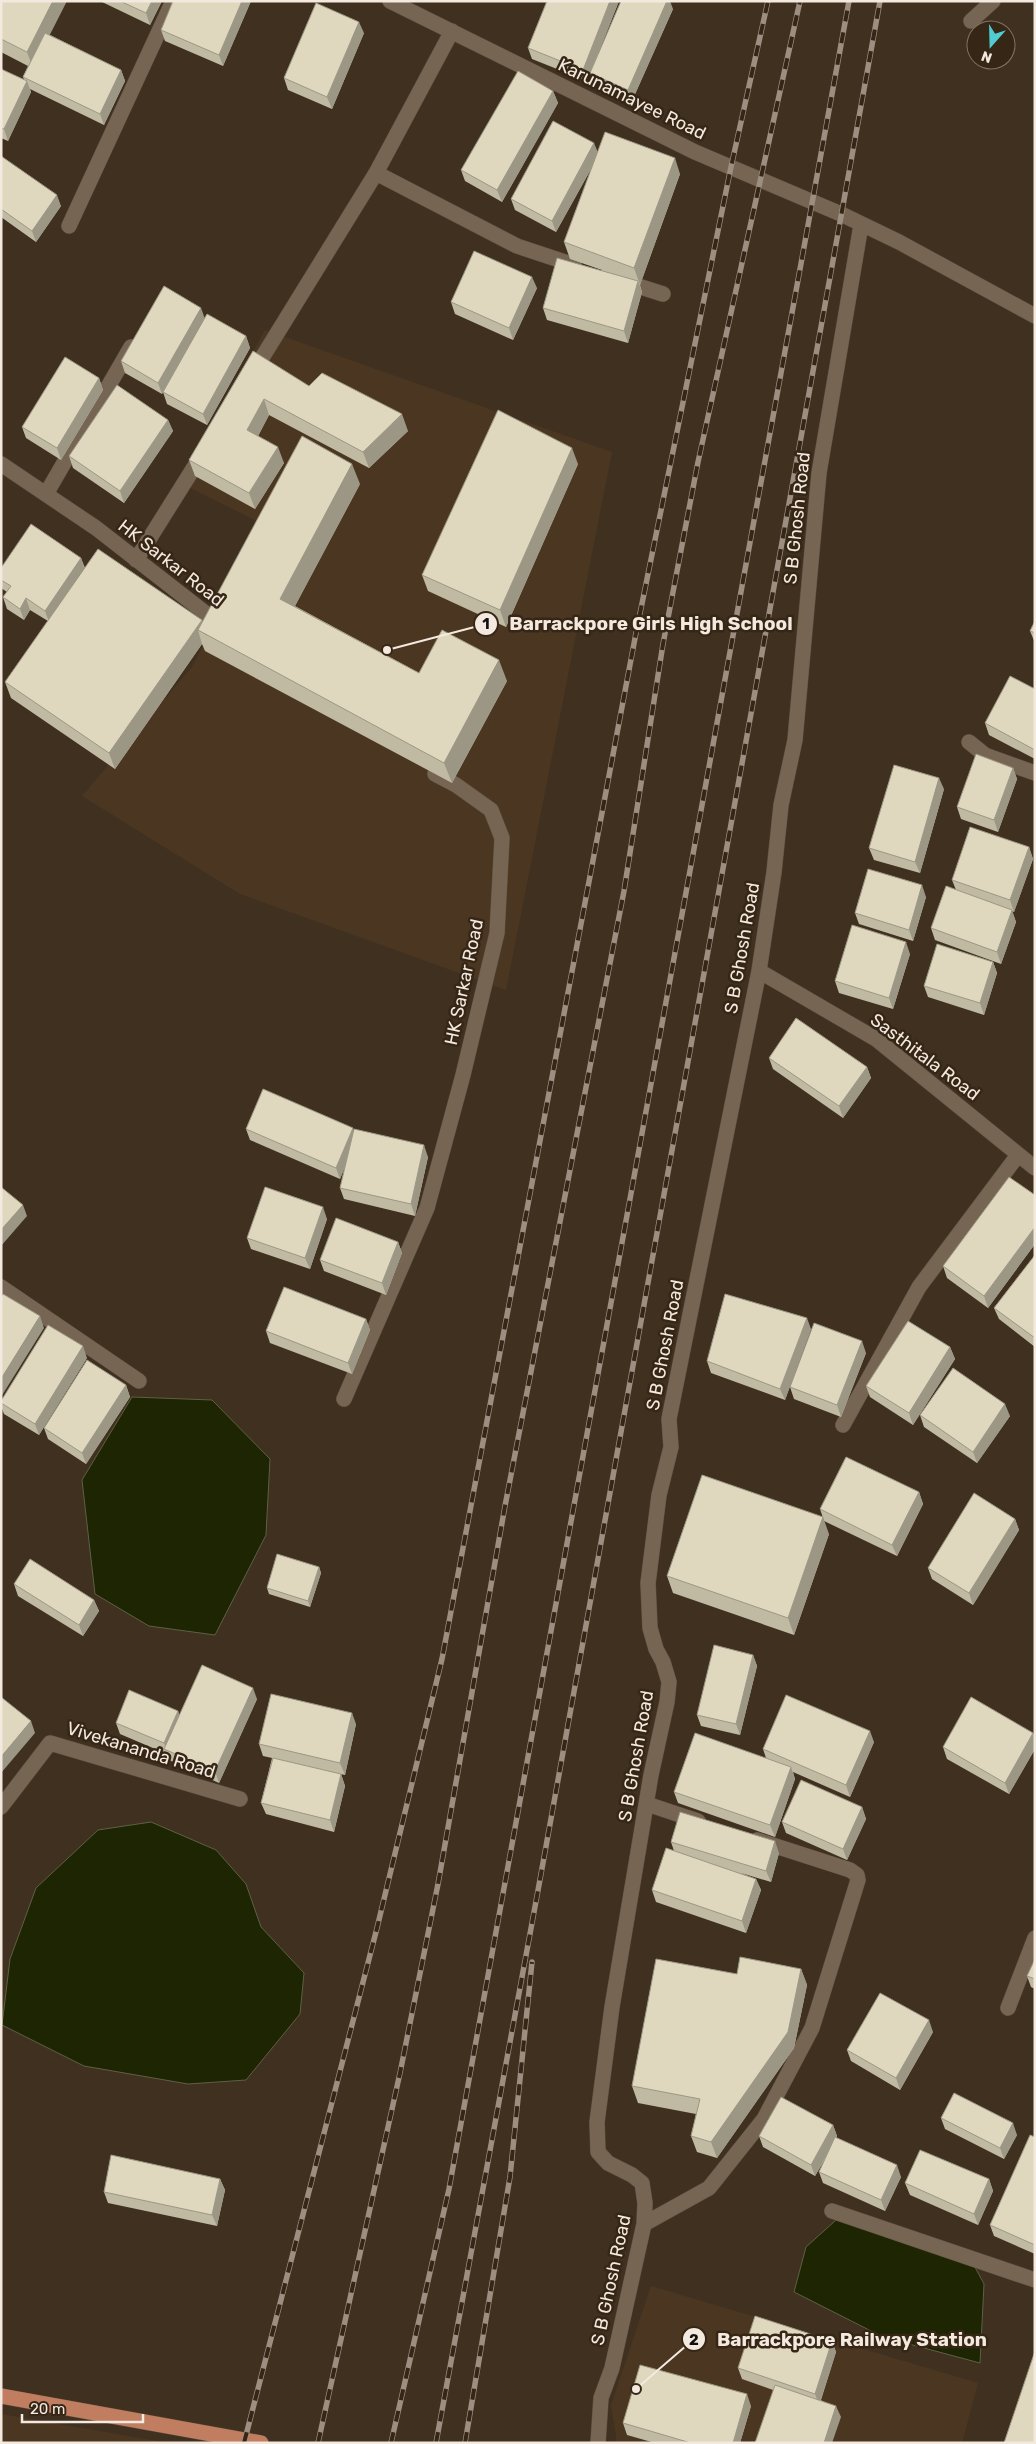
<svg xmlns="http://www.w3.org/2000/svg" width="1036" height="2444" font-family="Rubik,sans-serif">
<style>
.built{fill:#4b3721}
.water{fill:#1e2502;stroke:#5e6044}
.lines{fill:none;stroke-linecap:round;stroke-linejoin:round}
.street-casing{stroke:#5c4e40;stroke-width:16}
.primary-casing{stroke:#5c4e40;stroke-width:16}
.street{stroke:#766553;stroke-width:15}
.primary{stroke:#c07d60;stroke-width:15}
.rail-casing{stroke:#9c8e81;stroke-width:5.5}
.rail{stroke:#362616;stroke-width:4;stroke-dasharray:11;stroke-linecap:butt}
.wall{fill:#c0baa3}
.shaded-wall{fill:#9c9785}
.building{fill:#dfd8be;stroke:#9c9785}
.labels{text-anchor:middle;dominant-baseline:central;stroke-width:5;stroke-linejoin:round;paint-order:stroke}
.street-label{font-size:18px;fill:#f4e9df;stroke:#362616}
.leader{fill:none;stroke:#f4e9df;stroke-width:2}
.callout-dot{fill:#f4e9df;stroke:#362616;stroke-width:2}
.mark-label{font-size:15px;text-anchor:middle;font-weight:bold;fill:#111}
.callout-label{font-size:19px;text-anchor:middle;font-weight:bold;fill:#f4e9df;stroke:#362616;stroke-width:5;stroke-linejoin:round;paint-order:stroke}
</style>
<rect width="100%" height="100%" fill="#403020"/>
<!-- built -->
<path class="built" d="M265,330L612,452L506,990L240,894L82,796L192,667L265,525L180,483Z
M651,2286L978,2383L962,2443H617L611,2405Z
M1,2414L169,2443H1Z"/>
<!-- water -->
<path class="water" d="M132,1397L212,1400L270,1459L266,1535L215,1635L149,1626L95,1594L82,1480Z
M151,1822L216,1850L246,1884L261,1927L304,1973L300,2014L246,2080L188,2084L84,2066L2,2025L10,1959L36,1888L98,1830Z
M845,2212L969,2256L984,2284L980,2363L883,2337L794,2292L806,2247Z"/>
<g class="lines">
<!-- street casing -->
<g class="street-casing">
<path id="street" d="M390,1L695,152L841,214L899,242L1035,316
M971,21L993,1
M452,31L376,173L517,246L574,265
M69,226L173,1
M622,281L663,294
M252,374L376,173
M1,464L96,528L222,626
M46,494L131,347
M136,560L203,453
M969,742L985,755L1035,773
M759,971L876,1039L1035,1168
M1,1287L139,1381
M344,1399L427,1208L463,1075L497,933L502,838L491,810L456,785L435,774
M843,1425L919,1287L1018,1155
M647,1804L698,1821
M1,1807L50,1743L240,1799
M1008,2008L1035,1938
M832,2211L1035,2280
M644,2224L709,2188L764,2119L812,2028L858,1880L857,1875L850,1870L757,1840
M598,2443L601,2398L612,2368L644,2224L645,2203L642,2183L632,2175L608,2163L598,2152L597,2122L612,2007L651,1775L667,1702L669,1682L663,1662L656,1649L650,1628L648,1583L659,1495L671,1447L669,1419L759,971L774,872L781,805L795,740L819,473L861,225"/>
</g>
<!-- primary casing -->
<g class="primary-casing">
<path id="primary" d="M1,2396L261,2443"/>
</g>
<!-- street -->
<use href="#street" class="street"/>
<!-- primary -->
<use href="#primary" class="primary"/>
<!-- rail casing -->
<g class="rail-casing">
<path id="rail" d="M244,2443L377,1928L442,1659L636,633L731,167L768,1
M318,2443L400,2073L438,1884L505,1506L624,891L663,644L698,462L800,1
M391,2443L449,2189L849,1
M436,2443L539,1885L880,1
M465,2443L510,2177L532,1962"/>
</g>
<!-- rail -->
<use href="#rail" class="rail"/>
</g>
<!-- wall -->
<path class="wall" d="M1,1L50,35L121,70L125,81L104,125L30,89L31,92L8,141L1,138V69L24,80L23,77L28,66L1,52Z
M100,1H162L150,25Z
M251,1L223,66L165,41L161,30Z
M619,1L598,54L673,9L632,101L594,84L590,74L587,81L532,59L528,48Z
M364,33L332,109L288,90L284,78Z
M553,91L558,103L502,202L465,181L461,170Z
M598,152L680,174L640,285L642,292L628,343L547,320L543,308L602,270L570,259L564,242L592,167L556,232L515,210L511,199Z
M1,156L61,206L36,242L1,217Z
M537,288L513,340L455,314L451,302Z
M205,318L246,336L250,348L207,425L167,404L163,392L162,394L125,373L121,361Z
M253,351L309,386L408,431L369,468L269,415L258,436L284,463L255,509L195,476L189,460Z
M99,378L103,390L61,460L26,438L22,427Z
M168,420L173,431L124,503L73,468L69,456Z
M578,464L506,627L428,591L422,575Z
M360,484L295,606L419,673L507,681L452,783L205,651L202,644L115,769L11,698L5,682L48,621L30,610L24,620L7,609L3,597L7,592L1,588V568L81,558L85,568L202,620V621Z
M1035,621V643L1030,631Z
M1035,689V759L989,735L985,723Z
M1013,768L1017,779L998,832L961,819L957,807Z
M944,789L920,873L874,860L869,848Z
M1029,847L1033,859L1014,912L1012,911L1016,922L1001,964L935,940L931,928L956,890L952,880Z
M926,897L913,941L859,924L855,913Z
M910,954L893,1009L839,993L835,981Z
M993,962L997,973L984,1015L928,997L924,986Z
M769,1058L867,1067L871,1078L843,1118L773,1069Z
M246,1129L354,1131L428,1157L415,1216L344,1199L340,1188L345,1166L340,1179L250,1140Z
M1035,1195V1244L988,1308L947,1278L943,1266Z
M327,1219L310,1269L251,1249L247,1238Z
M398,1242L402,1253L386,1295L324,1271L320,1260Z
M1035,1255V1347L999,1319L994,1308Z
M366,1319L370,1330L352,1374L270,1343L266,1331Z
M811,1329L785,1400L711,1373L707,1361Z
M950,1347L955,1359L913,1425L870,1397L866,1386Z
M866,1353L841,1417L794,1399L790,1387Z
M87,1358L39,1435L4,1414L1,1406V1401Z
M126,1385L130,1397L86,1464L48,1439L44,1428Z
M920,1415L1010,1416L977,1463L924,1427Z
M919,1492L923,1504L897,1556L824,1521L820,1509Z
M1015,1519L1019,1530L973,1605L932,1579L928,1568Z
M829,1534L794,1635L673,1593L667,1576Z
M319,1567L321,1573L310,1607L269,1594L267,1588Z
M14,1584L94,1600L99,1611L83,1636L18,1596Z
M753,1655L757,1666L740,1735L701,1726L697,1715Z
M257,1699L219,1783L169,1760L167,1754L120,1734L116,1723L178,1711L179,1715Z
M356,1724L345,1775L303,1765L341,1774L345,1786L334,1832L266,1814L261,1803L272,1758L263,1756L259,1744Z
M1033,1733L1035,1737V1749L1009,1794L947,1759L943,1747Z
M874,1742L850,1797L793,1772L795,1779L775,1837L678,1803L674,1792L766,1758L763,1749Z
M862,1807L866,1819L847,1860L786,1833L782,1822Z
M671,1842L779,1853L771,1882L741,1873L756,1879L761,1890L746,1933L656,1902L652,1890L674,1851Z
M1035,1959V1989L1031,1987L1027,1976Z
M801,1969L807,1985L794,2048L717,2158L697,2152L691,2136L696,2114L638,2103L632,2086Z
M933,2032L900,2090L851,2061L847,2050Z
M941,2118L1017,2135L1004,2159L945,2129Z
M833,2125L837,2136L836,2138L901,2177L885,2211L823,2183L819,2172L827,2156L815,2176L763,2147L759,2136Z
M1035,2137V2254L994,2236L990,2225Z
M220,2179L225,2190L217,2226L108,2203L104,2192Z
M989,2179L993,2191L978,2225L910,2195L905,2183Z
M832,2341L836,2352L821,2400L841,2417L773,2390L742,2379L738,2368Z
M751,2406L740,2443H655L627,2435L623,2423Z"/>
<!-- shaded-wall -->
<path class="shaded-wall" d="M53,1H67L33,68L27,52Z
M152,1H162L150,25L146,13Z
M242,1H251L223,66L219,55Z
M610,1H619L587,81L583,70Z
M667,1H670L673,9L632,101L628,90Z
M359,22L364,33L332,109L327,97Z
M121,70L125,81L104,125L100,114Z
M27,81L31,92L8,141L4,129Z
M553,91L558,103L502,202L497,190Z
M594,143L599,155L556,232L552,221Z
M675,158L680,174L640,285L634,268Z
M57,195L61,206L36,242L32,231Z
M532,277L537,288L513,340L509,328Z
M638,281L642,292L628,343L624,331Z
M201,308L205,319L162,394L158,383Z
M246,336L250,348L207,425L203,414Z
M99,378L103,390L61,460L57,448Z
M264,399L269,415L253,446L247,430Z
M402,414L408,431L369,468L363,452Z
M168,420L173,431L124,503L120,491Z
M278,447L284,463L255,509L249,493Z
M572,448L578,464L506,627L500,610Z
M352,464L360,484L288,619L280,599Z
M81,558L85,570L49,622L45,611Z
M26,598L30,610L24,620L20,609Z
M202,620L208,636L198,630L202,644L115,769L109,753Z
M499,660L507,681L452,783L444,763Z
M1013,768L1017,779L998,832L994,820Z
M939,778L944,789L920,873L915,862Z
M1029,847L1033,859L1014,912L1010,900Z
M922,885L926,897L913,941L909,930Z
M1012,910L1016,922L1001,964L997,952Z
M906,942L910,954L893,1009L889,998Z
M993,962L997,973L984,1015L980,1003Z
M867,1067L871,1078L843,1118L839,1106Z
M353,1128L357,1139L340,1179L336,1168Z
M424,1145L428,1157L415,1216L411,1204Z
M23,1205L27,1216L1,1246V1230Z
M323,1207L327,1219L310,1269L305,1258Z
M1035,1227V1244L988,1308L984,1296Z
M398,1242L402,1253L386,1295L382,1283Z
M40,1316L44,1328L1,1397V1379Z
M807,1318L811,1329L785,1400L780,1389Z
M366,1319L370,1330L352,1374L348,1363Z
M862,1341L866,1353L841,1417L837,1405Z
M83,1346L87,1358L39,1435L35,1424Z
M950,1347L955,1359L913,1425L909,1413Z
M126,1385L130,1397L86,1464L82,1453Z
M1005,1404L1010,1416L977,1463L973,1452Z
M919,1492L923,1504L897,1556L892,1545Z
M823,1517L829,1534L794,1635L788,1618Z
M1015,1519L1019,1530L973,1605L969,1593Z
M319,1567L321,1573L310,1607L308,1601Z
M94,1600L99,1611L83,1636L79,1625Z
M753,1655L757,1666L740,1735L736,1724Z
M253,1688L257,1699L219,1783L215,1771Z
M178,1711L182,1722L166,1749L164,1743Z
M352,1713L356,1724L345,1775L340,1763Z
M31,1721L35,1733L1,1773V1757Z
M870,1731L874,1742L850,1797L846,1785Z
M1033,1733L1035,1737V1749L1009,1794L1005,1783Z
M791,1767L795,1779L775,1837L770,1825Z
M341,1774L345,1786L334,1832L330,1820Z
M862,1807L866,1819L847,1860L843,1849Z
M775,1841L779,1853L771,1882L766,1871Z
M756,1879L761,1890L746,1933L742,1921Z
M801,1969L807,1985L794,2048L717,2158L711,2142Z
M929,2020L933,2032L900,2090L896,2078Z
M1013,2123L1017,2135L1004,2159L1000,2148Z
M833,2125L837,2136L815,2176L811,2165Z
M897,2165L901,2177L885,2211L881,2200Z
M220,2179L225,2190L217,2226L212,2215Z
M989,2179L993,2191L978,2225L974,2214Z
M832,2341L836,2352L819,2405L815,2394Z
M747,2394L751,2406L740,2443H733Z
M836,2406L841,2417L832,2443H824Z"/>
<!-- building -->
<path class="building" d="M1,1H53L27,52L1,39Z
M120,1H152L146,13Z
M173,1H242L219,55L161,30Z
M547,1H610L583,70L528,48Z
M621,1H667L628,90L590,73Z
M316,3L359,22L327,97L284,78Z
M45,33L121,70L100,114L23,77Z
M1,69L27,81L4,129L1,128Z
M518,71L553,91L497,190L461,170Z
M553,121L594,143L552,221L511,199Z
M605,132L675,158L634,268L564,242Z
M1,156L57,195L32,231L1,209Z
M474,251L532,277L509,328L451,302Z
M557,258L638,281L624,331L543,308Z
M164,286L201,308L158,383L121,361Z
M207,314L246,336L203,414L163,392Z
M253,351L309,386L322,373L402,414L363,452L264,399L247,430L278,447L249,493L189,460Z
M65,357L99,378L57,448L22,427Z
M117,385L168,420L120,491L69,456Z
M498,410L572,448L500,610L422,575Z
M302,436L352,464L280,599L419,673L442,630L499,660L444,763L198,630Z
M31,524L81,558L45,611L26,598L20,609L3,597L11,586L1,580V568Z
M98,549L202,620L109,753L5,682Z
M1035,621V633L1030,631Z
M1010,676L1035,689V750L985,723Z
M976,754L1013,768L994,820L957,807Z
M894,765L939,778L915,862L869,848Z
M970,827L1029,847L1010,900L952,880Z
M868,869L922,885L909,930L855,913Z
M946,886L1012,910L997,952L931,928Z
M852,925L906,942L889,998L835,981Z
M937,944L993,962L980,1003L924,986Z
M796,1018L867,1067L839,1106L769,1058Z
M263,1089L353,1128L336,1168L246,1129Z
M354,1129L424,1145L411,1204L340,1188Z
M1009,1177L1035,1195V1227L984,1296L943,1266Z
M1,1187L23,1205L1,1230Z
M265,1187L323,1207L305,1258L247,1238Z
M336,1218L398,1242L382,1283L320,1260Z
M1035,1255V1338L994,1308Z
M284,1287L366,1319L348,1363L266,1331Z
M3,1294L40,1316L1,1379V1297Z
M725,1294L807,1318L780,1389L707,1361Z
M908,1321L950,1347L909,1413L866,1386Z
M814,1323L862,1341L837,1405L790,1387Z
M48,1325L83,1346L35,1424L1,1403V1401Z
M87,1360L126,1385L82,1453L44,1428Z
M953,1368L1005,1404L973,1452L920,1415Z
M846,1457L919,1492L892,1545L820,1509Z
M702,1475L823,1517L788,1618L667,1576Z
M974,1493L1015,1519L969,1593L928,1568Z
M277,1554L319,1567L308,1601L267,1588Z
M30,1559L94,1600L79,1625L14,1584Z
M714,1645L753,1655L736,1724L697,1715Z
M202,1665L253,1688L215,1771L164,1749Z
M129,1690L178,1711L164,1743L116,1723Z
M271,1694L352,1713L340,1763L259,1744Z
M786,1695L870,1731L846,1785L763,1749Z
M1,1697L31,1721L1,1757Z
M971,1697L1033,1733L1005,1783L943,1747Z
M695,1733L791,1767L770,1825L674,1792Z
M273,1758L341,1774L330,1820L261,1803Z
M801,1780L862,1807L843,1849L782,1822Z
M680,1812L775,1841L766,1871L671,1842Z
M666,1848L756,1879L742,1921L652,1890Z
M740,1957L801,1969L788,2032L711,2142L691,2136L700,2099L632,2086L656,1959L737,1974Z
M1035,1959V1979L1027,1976Z
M880,1993L929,2020L896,2078L847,2050Z
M954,2093L1013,2123L1000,2148L941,2118Z
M781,2097L833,2125L811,2165L759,2136Z
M1030,2135L1035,2137V2245L990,2225Z
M835,2137L897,2165L881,2200L819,2172Z
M920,2150L989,2179L974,2214L905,2183Z
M111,2155L220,2179L212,2215L104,2192Z
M755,2316L832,2341L815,2394L738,2368Z
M1035,2351V2443H1004Z
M640,2365L747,2394L733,2443H691L623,2423Z
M775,2385L836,2406L824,2443H755Z"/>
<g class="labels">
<!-- street labels -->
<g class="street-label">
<text transform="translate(632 99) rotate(26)">Karunamayee Road</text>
<text transform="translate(797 518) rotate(-84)">S B Ghosh Road</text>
<text transform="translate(171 563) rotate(38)">HK Sarkar Road</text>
<text transform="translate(742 948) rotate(-80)">S B Ghosh Road</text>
<text transform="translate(464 982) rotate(-78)">HK Sarkar Road</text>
<text transform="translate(925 1057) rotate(37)">Sasthitala Road</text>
<text transform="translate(665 1345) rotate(-79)">S B Ghosh Road</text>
<text transform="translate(141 1750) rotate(17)">Vivekananda Road</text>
<text transform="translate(636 1756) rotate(-80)">S B Ghosh Road</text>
<text transform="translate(611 2280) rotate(-78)">S B Ghosh Road</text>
</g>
</g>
<!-- callouts -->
<path class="leader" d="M387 650L486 624M636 2389L694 2339"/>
<g class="callout-dot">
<circle cx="387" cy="650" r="5"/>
<circle cx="636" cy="2389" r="5"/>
<circle cx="486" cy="624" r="12"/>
<circle cx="694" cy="2339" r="12"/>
</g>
<g class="mark-label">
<text x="486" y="629">1</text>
<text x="694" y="2345">2</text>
</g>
<g class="callout-label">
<text x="651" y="630">Barrackpore Girls High School</text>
<text x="852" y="2346">Barrackpore Railway Station</text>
</g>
<!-- border -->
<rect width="1036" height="2444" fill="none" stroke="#f4e9df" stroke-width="5"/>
<!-- north arrow -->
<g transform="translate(991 45) rotate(200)"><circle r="24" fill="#362616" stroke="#827466"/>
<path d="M0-4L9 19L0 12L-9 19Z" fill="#51ccd1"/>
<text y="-8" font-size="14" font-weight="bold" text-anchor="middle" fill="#f4e9df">N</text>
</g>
<!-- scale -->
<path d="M22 2414v8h121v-8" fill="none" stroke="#f4e9df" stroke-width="2.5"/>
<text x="30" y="2414" font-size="15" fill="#f4e9df" stroke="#362616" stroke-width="4" paint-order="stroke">20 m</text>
</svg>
